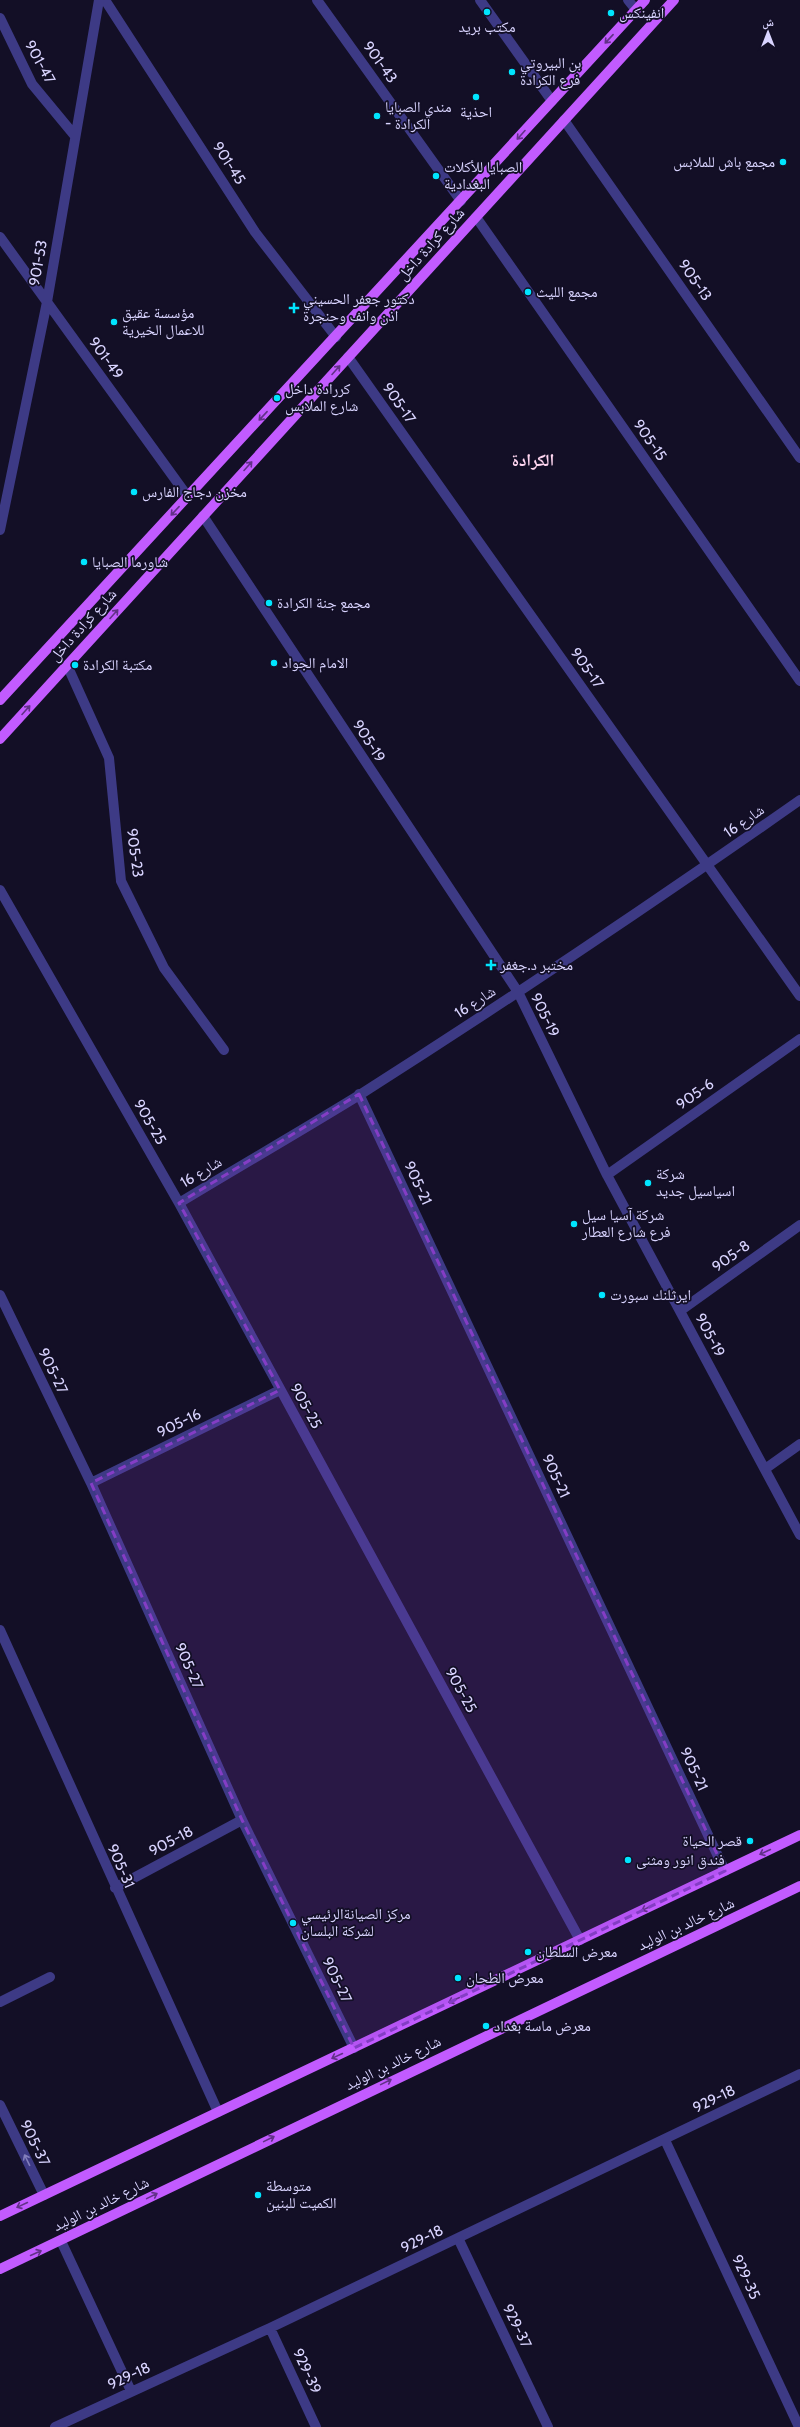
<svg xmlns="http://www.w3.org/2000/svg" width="800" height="2427" font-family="Cabin,'Noto Naskh Arabic',sans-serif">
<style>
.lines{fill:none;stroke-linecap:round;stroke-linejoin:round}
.minor{stroke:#3d3a85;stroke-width:10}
.major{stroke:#c25bff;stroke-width:10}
.oneway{stroke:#623188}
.oneway2{stroke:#837fbc}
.marked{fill:#843dc5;fill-opacity:0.2;stroke:#843dc5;stroke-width:3;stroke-dasharray:8 5;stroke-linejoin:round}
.poi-dot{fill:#00e5ff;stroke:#130f26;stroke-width:1.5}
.labels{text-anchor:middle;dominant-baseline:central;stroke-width:3.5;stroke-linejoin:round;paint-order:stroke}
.poi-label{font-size:15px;fill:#d9d4ff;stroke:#130f26;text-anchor:start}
.street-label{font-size:15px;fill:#d9d4ff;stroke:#130f26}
.quarter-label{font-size:17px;font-weight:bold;fill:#ffd6f0;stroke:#130f26}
</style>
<rect width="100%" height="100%" fill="#130f26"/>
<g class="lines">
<!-- minor -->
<path class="minor" d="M105,0L255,232L336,337
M317,0L461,201
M480,0L552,101
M628,0L636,10
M0,18L32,84L75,136
M564,120L800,458
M476,217L800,681
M0,237L188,497
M348,357L800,996
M203,516L518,992L607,1175L800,1535
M0,530L47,302L99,0
M67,665L109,758L121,881L164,968L224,1050
M0,890L179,1203L580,1940
M359,1094L725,1871
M607,1175L800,1039
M179,1203C240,1166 301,1131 361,1094C510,999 656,901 800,800
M0,1295L91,1483L242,1820L354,2048
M680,1311L800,1225
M765,1469L800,1444
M91,1483L280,1390
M0,1630L218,2112
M115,1888L242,1820
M0,2002L50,1977
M0,2105L44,2195
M665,2140L799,2427
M458,2238L548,2427
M61,2241L131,2391
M270,2328L316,2427
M55,2427L270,2328L800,2074"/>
<!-- major -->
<path class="major" d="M0,700L645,0
M0,739L674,0
M0,2216L800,1835
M0,2269L800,1886"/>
</g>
<!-- one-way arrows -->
<defs><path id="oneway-shaft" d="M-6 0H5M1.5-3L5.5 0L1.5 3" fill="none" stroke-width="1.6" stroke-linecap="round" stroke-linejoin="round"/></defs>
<g class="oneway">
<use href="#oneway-shaft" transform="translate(609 39) rotate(133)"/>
<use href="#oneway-shaft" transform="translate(521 135) rotate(132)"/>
<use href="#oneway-shaft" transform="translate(336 370) rotate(-48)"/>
<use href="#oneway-shaft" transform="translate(263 416) rotate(133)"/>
<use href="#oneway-shaft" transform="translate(248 466) rotate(-48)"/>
<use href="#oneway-shaft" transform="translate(175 511) rotate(133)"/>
<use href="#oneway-shaft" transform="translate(114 614) rotate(-48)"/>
<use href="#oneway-shaft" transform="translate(26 710) rotate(-48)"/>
<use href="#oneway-shaft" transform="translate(765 1852) rotate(155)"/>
<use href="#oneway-shaft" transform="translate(647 1908) rotate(155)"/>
<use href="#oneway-shaft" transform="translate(454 2000) rotate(155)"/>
<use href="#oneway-shaft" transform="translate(337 2056) rotate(155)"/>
<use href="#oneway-shaft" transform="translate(386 2082) rotate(-26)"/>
<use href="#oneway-shaft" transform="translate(269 2139) rotate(-26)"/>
<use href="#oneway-shaft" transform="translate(152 2196) rotate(-26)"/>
<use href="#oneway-shaft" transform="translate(22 2205) rotate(155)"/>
<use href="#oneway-shaft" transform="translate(36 2253) rotate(-24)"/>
</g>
<use class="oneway2" href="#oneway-shaft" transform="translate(27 2160) rotate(-116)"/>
<!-- marked area -->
<path class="marked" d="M359,1094L725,1871L354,2048L242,1820L91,1483L280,1390L179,1203Z"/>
<!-- markers -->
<g class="poi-dot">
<circle cx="487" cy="12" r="4"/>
<circle cx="611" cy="13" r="4"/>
<circle cx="512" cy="72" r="4"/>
<circle cx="476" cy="97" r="4"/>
<circle cx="377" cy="116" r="4"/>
<circle cx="783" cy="162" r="4"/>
<circle cx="436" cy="176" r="4"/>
<circle cx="528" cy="292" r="4"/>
<path d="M292 302h4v4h4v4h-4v4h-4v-4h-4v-4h4z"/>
<circle cx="114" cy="322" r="4"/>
<circle cx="277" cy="398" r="4"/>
<circle cx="134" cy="492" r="4"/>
<circle cx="84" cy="562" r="4"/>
<circle cx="269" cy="603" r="4"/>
<circle cx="274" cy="663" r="4"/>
<circle cx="75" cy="665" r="4"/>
<path d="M489 959h4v4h4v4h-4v4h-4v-4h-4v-4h4z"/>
<circle cx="648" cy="1183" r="4"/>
<circle cx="574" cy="1224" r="4"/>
<circle cx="602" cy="1295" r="4"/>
<circle cx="750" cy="1841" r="4"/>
<circle cx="628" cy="1860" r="4"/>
<circle cx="293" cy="1923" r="4"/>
<circle cx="528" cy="1952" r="4"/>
<circle cx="458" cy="1978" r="4"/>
<circle cx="486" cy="2026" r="4"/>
<circle cx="258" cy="2195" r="4"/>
</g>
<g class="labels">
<!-- poi labels -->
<g class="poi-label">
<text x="619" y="13">انفينكس</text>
<text x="487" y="27" text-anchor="middle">مكتب بريد</text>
<text x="520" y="63">بن البيروتي<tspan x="520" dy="17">فرع الكرادة</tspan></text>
<text x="385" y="107">مندي الصبايا<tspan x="385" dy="17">- الكرادة</tspan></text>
<text x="476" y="112" text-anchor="middle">احذية</text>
<text x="775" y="162" text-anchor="end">مجمع باش للملابس</text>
<text x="444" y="167">الصبايا للأكلات<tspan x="444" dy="17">البغدادية</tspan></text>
<text x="536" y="292">مجمع الليث</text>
<text x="303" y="299">دكتور جعفر الحسيني<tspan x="303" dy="17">اذن وانف وحنجرة</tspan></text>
<text x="122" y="313">مؤسسة عقيق<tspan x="122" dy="17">للاعمال الخيرية</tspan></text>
<text x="285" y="389">كررادة داخل<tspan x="285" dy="17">شارع الملابس</tspan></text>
<text x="142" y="492">مخزن دجاج الفارس</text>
<text x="92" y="562">شاورما الصبايا</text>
<text x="277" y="603">مجمع جنة الكرادة</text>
<text x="282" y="663">الامام الجواد</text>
<text x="83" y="665">مكتبة الكرادة</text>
<text x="500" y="965">مختبر د.جغفر</text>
<text x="656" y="1174">شركة<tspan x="656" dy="17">اسياسيل جديد</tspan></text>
<text x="582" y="1215">شركة آسيا سيل<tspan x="582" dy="17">فرع شارع العطار</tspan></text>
<text x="610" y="1295">ايرثلنك سبورت</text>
<text x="742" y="1841" text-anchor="end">قصر الحياة</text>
<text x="636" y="1860">فندق انور ومثنى</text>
<text x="301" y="1914">مركز الصيانةالرئيسي<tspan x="301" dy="17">لشركة البلسان</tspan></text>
<text x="536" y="1952">معرض السلطان</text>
<text x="466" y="1978">معرض الطحان</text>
<text x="494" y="2026">معرض ماسة بغداد</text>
<text x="266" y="2186">متوسطة<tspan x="266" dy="17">الكميت للبنين</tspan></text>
</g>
<!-- street labels -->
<g class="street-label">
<text transform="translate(40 62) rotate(61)">901-47</text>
<text transform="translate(380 62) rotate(54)">901-43</text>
<text transform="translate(229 163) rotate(57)">901-45</text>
<text transform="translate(431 244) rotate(-48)">شارع كرادة داخل</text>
<text transform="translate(38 263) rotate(-80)">901-53</text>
<text transform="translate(695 280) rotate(55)">905-13</text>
<text transform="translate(106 358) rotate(54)">901-49</text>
<text transform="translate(399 403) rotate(55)">905-17</text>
<text transform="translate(650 440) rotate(55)">905-15</text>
<text transform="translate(83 625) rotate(-48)">شارع كرادة داخل</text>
<text transform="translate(587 668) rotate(55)">905-17</text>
<text transform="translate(369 741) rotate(57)">905-19</text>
<text transform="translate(744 821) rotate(-35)">شارع 16</text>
<text transform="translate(135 853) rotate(82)">905-23</text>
<text transform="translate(475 1002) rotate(-33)">شارع 16</text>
<text transform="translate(545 1015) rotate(64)">905-19</text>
<text transform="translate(695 1094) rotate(-35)">905-6</text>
<text transform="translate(150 1122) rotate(60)">905-25</text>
<text transform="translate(201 1172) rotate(-31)">شارع 16</text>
<text transform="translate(418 1183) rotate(65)">905-21</text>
<text transform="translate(731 1256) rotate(-36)">905-8</text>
<text transform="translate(710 1335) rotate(62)">905-19</text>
<text transform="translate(53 1371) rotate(64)">905-27</text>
<text transform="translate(306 1406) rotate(61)">905-25</text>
<text transform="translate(179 1423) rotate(-26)">905-16</text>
<text transform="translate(556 1476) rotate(65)">905-21</text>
<text transform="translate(189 1666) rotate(66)">905-27</text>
<text transform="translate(461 1690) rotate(61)">905-25</text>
<text transform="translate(694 1769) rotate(65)">905-21</text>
<text transform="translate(171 1841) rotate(-28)">905-18</text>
<text transform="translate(121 1866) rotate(66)">905-31</text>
<text transform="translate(686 1924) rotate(-25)">شارع خالد بن الوليد</text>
<text transform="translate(337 1980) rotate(64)">905-27</text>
<text transform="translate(393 2063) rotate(-26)">شارع خالد بن الوليد</text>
<text transform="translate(714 2099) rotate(-26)">929-18</text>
<text transform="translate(35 2143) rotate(64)">905-37</text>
<text transform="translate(101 2204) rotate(-26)">شارع خالد بن الوليد</text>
<text transform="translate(422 2239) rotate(-26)">929-18</text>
<text transform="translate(746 2277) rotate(65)">929-35</text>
<text transform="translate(517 2326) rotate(64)">929-37</text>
<text transform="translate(307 2371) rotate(65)">929-39</text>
<text transform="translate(129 2376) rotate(-25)">929-18</text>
</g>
<!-- quarter labels -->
<g class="quarter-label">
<text x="533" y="460">الكرادة</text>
</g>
</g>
<!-- north arrow -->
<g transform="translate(768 32)" stroke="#130f26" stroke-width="3" paint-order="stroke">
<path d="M0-3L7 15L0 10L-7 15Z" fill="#d9d4ff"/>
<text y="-6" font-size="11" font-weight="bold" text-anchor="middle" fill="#d9d4ff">ش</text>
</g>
</svg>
